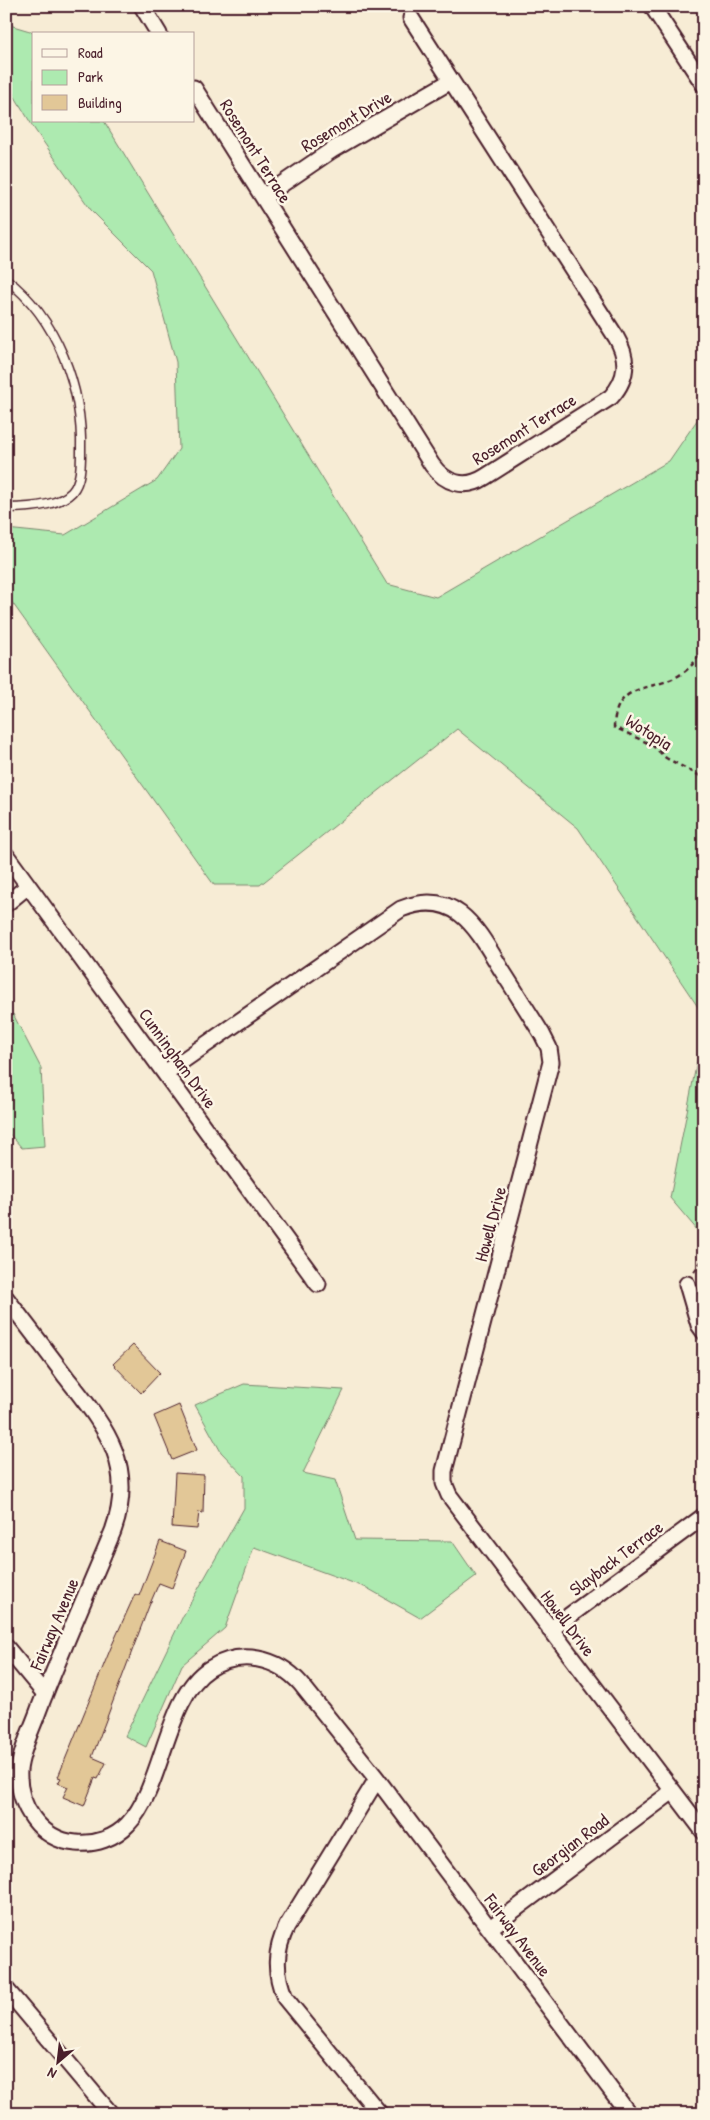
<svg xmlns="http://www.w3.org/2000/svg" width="710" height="2120" font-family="'Patrick Hand',sans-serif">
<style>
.green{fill:#adeab0;stroke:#7c846e}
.building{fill:#e2c797;stroke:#4a1f2b}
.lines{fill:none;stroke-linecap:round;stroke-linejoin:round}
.lane-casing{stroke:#4a1f2b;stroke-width:11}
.street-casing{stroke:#4a1f2b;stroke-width:19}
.path{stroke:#4a1f2b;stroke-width:2.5;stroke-dasharray:5 4;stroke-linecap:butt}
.lane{stroke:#fcf5e5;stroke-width:8}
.street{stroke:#fcf5e5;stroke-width:15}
.labels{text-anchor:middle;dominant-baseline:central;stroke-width:5;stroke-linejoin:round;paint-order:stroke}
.street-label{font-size:18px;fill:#4a1f2b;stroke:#fcf5e5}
</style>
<rect width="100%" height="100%" fill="#f7ecd5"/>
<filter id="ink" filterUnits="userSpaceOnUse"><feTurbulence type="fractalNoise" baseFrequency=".02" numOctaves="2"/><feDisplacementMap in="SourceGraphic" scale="10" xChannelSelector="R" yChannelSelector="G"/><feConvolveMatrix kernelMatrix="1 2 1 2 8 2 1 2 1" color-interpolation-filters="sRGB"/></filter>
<g filter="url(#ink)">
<!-- green -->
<path class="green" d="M6,18L13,26L40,34H34V121H104L387,584L436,597L669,461L704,410V1016L578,828L457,729L260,885H214L6,594V529L65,535L157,480L179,449L176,362L151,270L91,210L35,130L6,82Z
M13,1014L41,1068L45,1146L22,1148L6,1130V1020Z
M704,1025V1238L670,1198Z
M244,1384L344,1390L303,1473L335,1480L355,1540L452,1541L476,1576L420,1618L367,1588L254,1547L225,1628L182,1665L146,1747L125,1736L183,1616L244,1508V1476L221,1452L195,1405Z"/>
<!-- building -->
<path class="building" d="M133,1345L160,1373L141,1393L113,1364Z
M179,1405L197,1450L172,1460L154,1416Z
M175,1473L204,1475L203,1513L199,1512L197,1529L172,1527Z
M160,1541L186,1551L172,1588L159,1583L149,1606L92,1757L106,1763L98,1779L95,1778L84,1806L63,1797L68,1787L58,1783L61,1778L58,1777L112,1645L135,1594L139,1596Z"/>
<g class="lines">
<!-- lane casing -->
<g class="lane-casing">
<path id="lane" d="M6,279C57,318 83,388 81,452C81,464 81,482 72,492C58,507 24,508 6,508"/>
</g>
<!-- street casing -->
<g class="street-casing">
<path id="street" d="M142,6L159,34
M652,6L704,85
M194,88L432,465C445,483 465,490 485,477L611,397C628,378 629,359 616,337L411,18
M263,197L332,150L451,81
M6,855L318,1284
M6,904L28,886
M165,1073L401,909C456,887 477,929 501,969C515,991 529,1013 542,1034L549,1048L551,1062L444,1471V1483L449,1495L704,1832
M687,1284L699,1325L704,1332
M6,1298C26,1324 46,1350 66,1377C105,1427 137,1464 113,1531C88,1591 62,1649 39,1709C32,1729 21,1750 19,1770C17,1805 40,1840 76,1843C95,1845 115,1838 128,1824C163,1788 166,1696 209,1669C240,1649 277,1657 301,1684L377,1779L629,2114
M550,1630L704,1516
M6,1647L45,1694
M377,1779L287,1926C275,1950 274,1972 285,1998L380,2114
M490,1928L673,1791
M6,1989L111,2114"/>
</g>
<!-- path -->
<path class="path" d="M704,647C698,659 690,669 678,676C650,692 615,682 614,727L652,745L666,758L704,778
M694,1272L704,1257"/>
<!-- lane -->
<use href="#lane" class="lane"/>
<!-- street -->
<use href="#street" class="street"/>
</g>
</g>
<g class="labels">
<!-- street labels -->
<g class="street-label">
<text transform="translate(346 121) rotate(-31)">Rosemont Drive</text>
<text transform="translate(256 151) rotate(58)">Rosemont Terrace</text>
<text transform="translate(524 429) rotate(-32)">Rosemont Terrace</text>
<text transform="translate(649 732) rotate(32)">Wotopia</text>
<text transform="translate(178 1058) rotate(54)">Cunningham Drive</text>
<text transform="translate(490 1224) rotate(-75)">Howell Drive</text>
<text transform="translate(616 1558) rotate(-37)">Slayback Terrace</text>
<text transform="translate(568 1623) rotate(53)">Howell Drive</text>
<text transform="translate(54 1624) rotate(-67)">Fairway Avenue</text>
<text transform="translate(570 1845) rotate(-37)">Georgian Road</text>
<text transform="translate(518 1935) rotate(53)">Fairway Avenue</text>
</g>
</g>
<!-- margin -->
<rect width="710" height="2120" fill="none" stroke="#fcf5e5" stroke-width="25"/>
<rect x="12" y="12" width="685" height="2095" fill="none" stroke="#4a1f2b" stroke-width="2" filter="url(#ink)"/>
<!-- legend -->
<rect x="32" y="32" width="162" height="90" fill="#fcf5e5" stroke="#b59f9b"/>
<rect x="42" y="49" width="25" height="8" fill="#fcf5e5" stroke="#b59f9b"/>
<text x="78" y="58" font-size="15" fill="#4a1f2b">Road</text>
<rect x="42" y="70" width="25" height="15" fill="#adeab0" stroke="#b59f9b"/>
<text x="78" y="82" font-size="15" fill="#4a1f2b">Park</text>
<rect x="42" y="95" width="25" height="15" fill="#e2c797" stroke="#b59f9b"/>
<text x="78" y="108" font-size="15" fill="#4a1f2b">Building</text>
<!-- north arrow -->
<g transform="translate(58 2062) rotate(208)" stroke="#fcf5e5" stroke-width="4" paint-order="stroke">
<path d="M0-4L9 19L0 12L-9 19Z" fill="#4a1f2b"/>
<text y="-8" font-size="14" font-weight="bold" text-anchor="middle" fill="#4a1f2b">N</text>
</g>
</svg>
